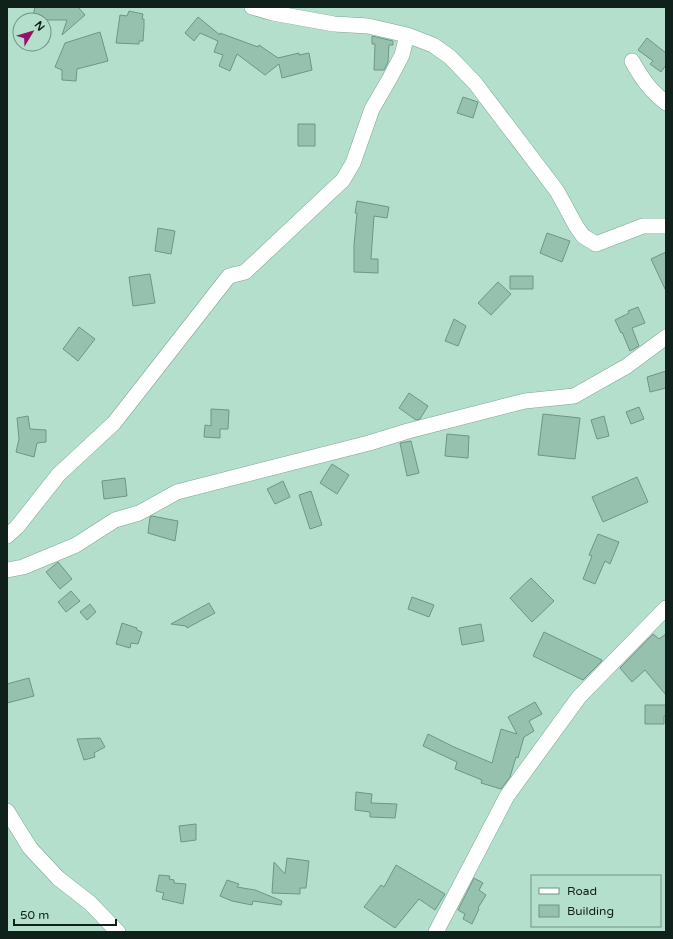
<svg xmlns="http://www.w3.org/2000/svg" width="673" height="939" font-family="'Varela Round',sans-serif">
<style>
.building{fill:#97c1af;stroke:#6e9685}
.lines{fill:none;stroke-linecap:round;stroke-linejoin:round}
.minor-casing{stroke:#7da694;stroke-width:16}
.minor{stroke:#fff;stroke-width:15}
</style>
<rect width="100%" height="100%" fill="#b4dfcc"/>
<!-- building -->
<path class="building" d="M35,7H78L85,15L62,35L67,20H32Z
M129,11L143,14L142,19H144V27L143,41H139V44L116,43L120,15L127,16Z
M198,17L220,35V33L258,47L259,45L278,58L299,53V55L309,53L312,70L282,78L279,64L265,75L237,54L230,71L219,66L223,55L214,52L218,41L200,33L194,41L185,33Z
M100,32L108,61L77,69L76,81L62,80V70L55,67L65,43Z
M372,36L393,41V45H389L388,62L384,70H374L375,44H372Z
M647,38L666,53V65L661,72L650,64L653,61L638,50Z
M463,97L478,102L473,118L457,113Z
M298,124H315V146H298Z
M357,201L389,207L387,218L374,216L371,259H378V273L354,272V245L357,213H355Z
M158,228L175,231L171,254L155,251Z
M547,233L570,241L562,262L540,253Z
M666,252V291L651,259Z
M150,274L155,303L133,306L129,277Z
M510,276H533V289H510Z
M498,282L511,294L491,315L478,303Z
M638,307L645,323L632,328L639,346L630,351L622,332L621,333L615,320L629,313L628,311Z
M454,319L466,326L458,346L445,341Z
M79,327L95,339L78,361L63,349Z
M666,371V388L650,392L647,377Z
M409,393L428,406L420,419L416,420L399,408Z
M639,407L644,419L631,424L626,412Z
M211,409L229,410L228,429H220V438L204,437L205,425L211,426Z
M543,414L580,418L575,459L538,455Z
M28,416L30,429L46,430V442L37,443L34,457L16,452L19,439L17,418Z
M604,416L609,436L597,439L591,420Z
M447,434L469,436L468,458L445,456Z
M411,441L419,473L407,476L400,443Z
M332,464L349,475L337,494L320,483Z
M637,477L648,502L603,522L592,497Z
M125,478L127,496L104,499L102,481Z
M283,481L290,497L275,504L267,489Z
M311,491L322,525L310,529L299,495Z
M152,516L178,521L175,541L148,533L150,517Z
M598,534L619,542L610,564L605,561L595,584L583,579L592,556L589,555Z
M58,562L72,579L60,589L46,572Z
M531,578L554,601L532,622L510,598Z
M71,591L80,601L66,612L58,602Z
M412,597L434,605L429,617L408,609Z
M209,603L215,613L187,628L186,626L171,624Z
M90,604L96,612L87,620L80,612Z
M122,623L137,628V630L142,632L138,644L131,643L130,648L116,644Z
M481,624L484,641L462,645L459,628Z
M544,632L602,660L601,662L583,680L533,656Z
M653,634L659,639L666,634V695L645,670L632,682L620,668Z
M29,678L34,696L7,703V684Z
M535,702L542,714L529,721L534,731L524,737L518,758L516,757L510,777L501,789L481,783L482,780L455,769L457,762L423,746L428,734L454,747L492,763L501,729L517,734L508,717Z
M645,705H666V716H664V724H645Z
M100,738L105,747L94,753L95,757L84,760L77,739Z
M356,792L372,794L371,803L397,804L395,818L370,817V812L355,810Z
M196,824V840L181,842L179,826Z
M287,858L309,861L306,888H300V894L272,893L274,862L285,874Z
M396,865L445,894L435,910L419,899L395,928L364,907L381,885L384,887Z
M159,875L170,876L169,879L174,880V883L186,884L183,904L162,899L164,893L156,891Z
M474,878L483,883L479,890L486,895L478,908L479,909L472,924L463,919L465,914L458,910Z
M227,880L239,884L237,887L255,890L282,901L281,905L253,901L252,905L232,901L220,896Z"/>
<g class="lines">
<!-- minor casing -->
<g class="minor-casing">
<path id="minor" d="M252,7L273,13L334,24L368,26L407,35L433,45L450,57L475,83L557,191L576,226L583,236L596,244L643,226H666
M632,61C642,79 650,90 666,103
M7,536L17,527L59,474L114,423L229,276L245,272L343,180L353,163L372,109L390,78L402,55L407,35
M7,570L23,567L76,545L115,520L139,513L177,492L369,443L408,431L525,401L574,396L627,366L666,337
M7,811L30,848L58,878L90,903L118,932
M436,932L507,796L579,697L666,608"/>
</g>
<!-- minor -->
<use href="#minor" class="minor"/>
</g>
<!-- border -->
<rect width="673" height="939" fill="none" stroke="#10201a" stroke-width="16"/>
<!-- legend -->
<rect x="531" y="875" width="130" height="52" fill="#b4dfcc" stroke="#729385"/>
<rect x="539" y="888" width="20" height="6" fill="#ffffff" stroke="#729385"/>
<text x="567" y="895" font-size="12" fill="#10201a">Road</text>
<rect x="539" y="905" width="20" height="12" fill="#97c1af" stroke="#729385"/>
<text x="567" y="915" font-size="12" fill="#10201a">Building</text>
<!-- north arrow -->
<g transform="translate(32 32) rotate(52)"><circle r="19" fill="#b4dfcc" stroke="#729385"/>
<path d="M0-3L7 15L0 10L-7 15Z" fill="#961269"/>
<text y="-6" font-size="11" font-weight="bold" text-anchor="middle" fill="#10201a">N</text>
</g>
<!-- scale -->
<path d="M14 919v6h102v-6" fill="none" stroke="#10201a" stroke-width="2"/>
<text x="20" y="919" font-size="12" fill="#10201a" stroke="#b4dfcc" stroke-width="3" paint-order="stroke">50 m</text>
</svg>
